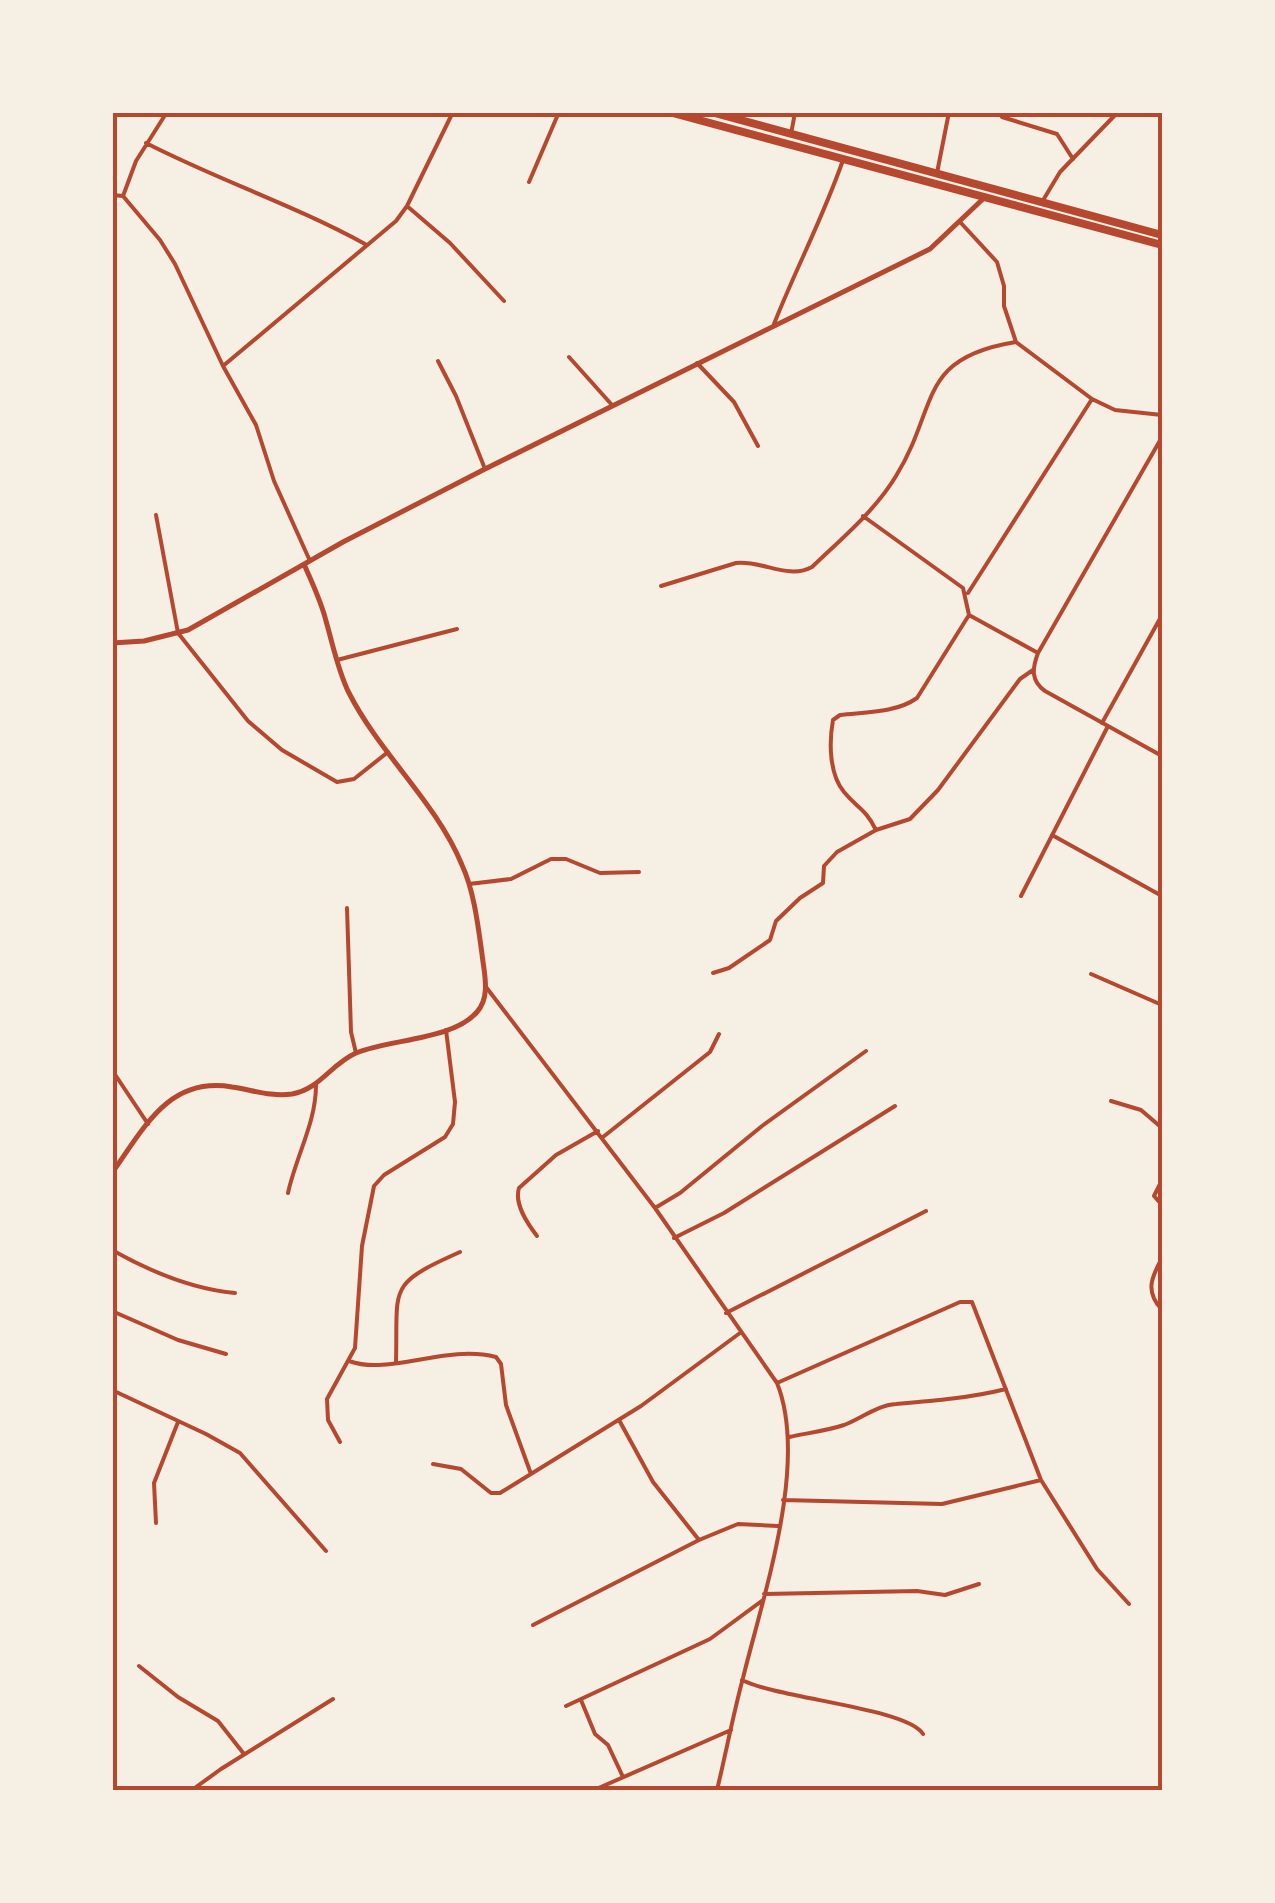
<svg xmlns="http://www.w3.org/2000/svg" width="1275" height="1903" font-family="Karla,sans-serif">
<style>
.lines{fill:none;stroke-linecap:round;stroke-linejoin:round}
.minor{stroke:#b5482f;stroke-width:4}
.tertiary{stroke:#b5482f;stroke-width:5}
.trunk{stroke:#b5482f;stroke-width:8}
.neatline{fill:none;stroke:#b5482f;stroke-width:4}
</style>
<rect width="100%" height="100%" fill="#f6efe4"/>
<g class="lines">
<!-- minor -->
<path class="minor" d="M1002,117L1057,134L1073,159
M791,134L794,118L792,112
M146,143C218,180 294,205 365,244
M937,173L949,112
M529,182L559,112
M112,195L123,196
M123,196L160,240L175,264L223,366L256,425L274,481L310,561
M123,196L136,161L167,112
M1042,202L1060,172L1118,112
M407,206L450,243L504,301
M961,223L997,262L1004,286V306L1016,342L1092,399L1115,410L1162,415
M774,324C796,268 823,218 843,160
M569,357L612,405
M438,361L456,396L485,469
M697,363L734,402L758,446
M223,366L396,221L407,206L453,112
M1162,437L1038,653C1032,669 1031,681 1045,691L1162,756
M156,515L178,633L248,721L282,750L337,782L354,779L388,752
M863,516L963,588L969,615L917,698C896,713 865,712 840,715L833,720C829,742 829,774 844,792C858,809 865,808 876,830
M661,586L736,563C762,560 788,580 812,567C841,539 875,511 896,476C939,407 916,358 1016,342
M968,593L1092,399
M969,615L1038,653
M337,660L457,629
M1102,723L1162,615
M1052,835L1162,896
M469,884L511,879L551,859H566L600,873L639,872
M1021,896L1108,726
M347,908L351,1032L356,1053
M713,973L729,968L770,940L776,921L800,898L823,883L824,866L837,852L876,830L910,819L938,790L1020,679L1033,670
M1091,974L1162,1005
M486,987L655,1208L777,1383C809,1463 763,1596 743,1678C733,1715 726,1753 717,1790
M112,1070L148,1124
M1111,1101L1141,1110L1162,1128
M603,1137L710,1052L719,1034
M1162,1180L1154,1196L1162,1205
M288,1193C296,1156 316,1123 316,1085
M655,1208L680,1193L762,1126L866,1051
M537,1236C527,1223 514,1204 519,1188L556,1155L598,1131
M674,1238L724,1213L895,1106
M112,1250C151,1272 191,1289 235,1293
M1162,1258C1151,1278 1145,1292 1162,1310
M112,1311L178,1340L226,1354
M726,1313L926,1211
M349,1361C390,1376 445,1344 496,1357L501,1364L506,1405L531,1474
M396,1362C398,1286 386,1285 460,1252
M777,1383L960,1302H972L1041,1480L1097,1569L1129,1604
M112,1390L206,1434L240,1453L326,1551
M619,1420L653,1482L699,1540
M789,1437C807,1433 826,1431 844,1425C860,1419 878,1405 896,1404C932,1401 970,1398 1006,1389
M340,1442L328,1420L327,1399L355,1348L362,1246L374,1186L384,1175L445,1137L453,1124L455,1102L446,1030
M433,1464L461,1469L491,1493H500L641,1406L740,1333
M783,1500L942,1504L1041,1480
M156,1523L154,1483L178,1422
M764,1594L917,1591L945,1595L979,1584
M533,1625L699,1540L738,1524L778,1526
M139,1666L178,1697L218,1721L244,1754
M742,1680C780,1699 907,1708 923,1734
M581,1700L595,1734L608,1745L623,1777
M566,1706L710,1639L763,1600
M192,1790L221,1769L333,1699
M594,1790L731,1730"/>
<!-- tertiary -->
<path class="tertiary" d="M112,643L144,641L188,630L343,542L485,469L930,249L984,198
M112,1173C144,1128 169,1076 232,1087C253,1090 271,1097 292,1094C320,1089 331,1064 356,1053C390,1039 453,1040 477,1012C491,996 484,973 482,954C478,925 474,891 462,865C436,802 380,754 349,693C338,671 333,645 326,621C321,601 312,583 304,564"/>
<!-- trunk -->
<path class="trunk" d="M669,112L1162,245
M711,112L1162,235"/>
</g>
<!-- border -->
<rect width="1275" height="1903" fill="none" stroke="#f6efe4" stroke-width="230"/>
<rect x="115" y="115" width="1045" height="1673" class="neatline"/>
</svg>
